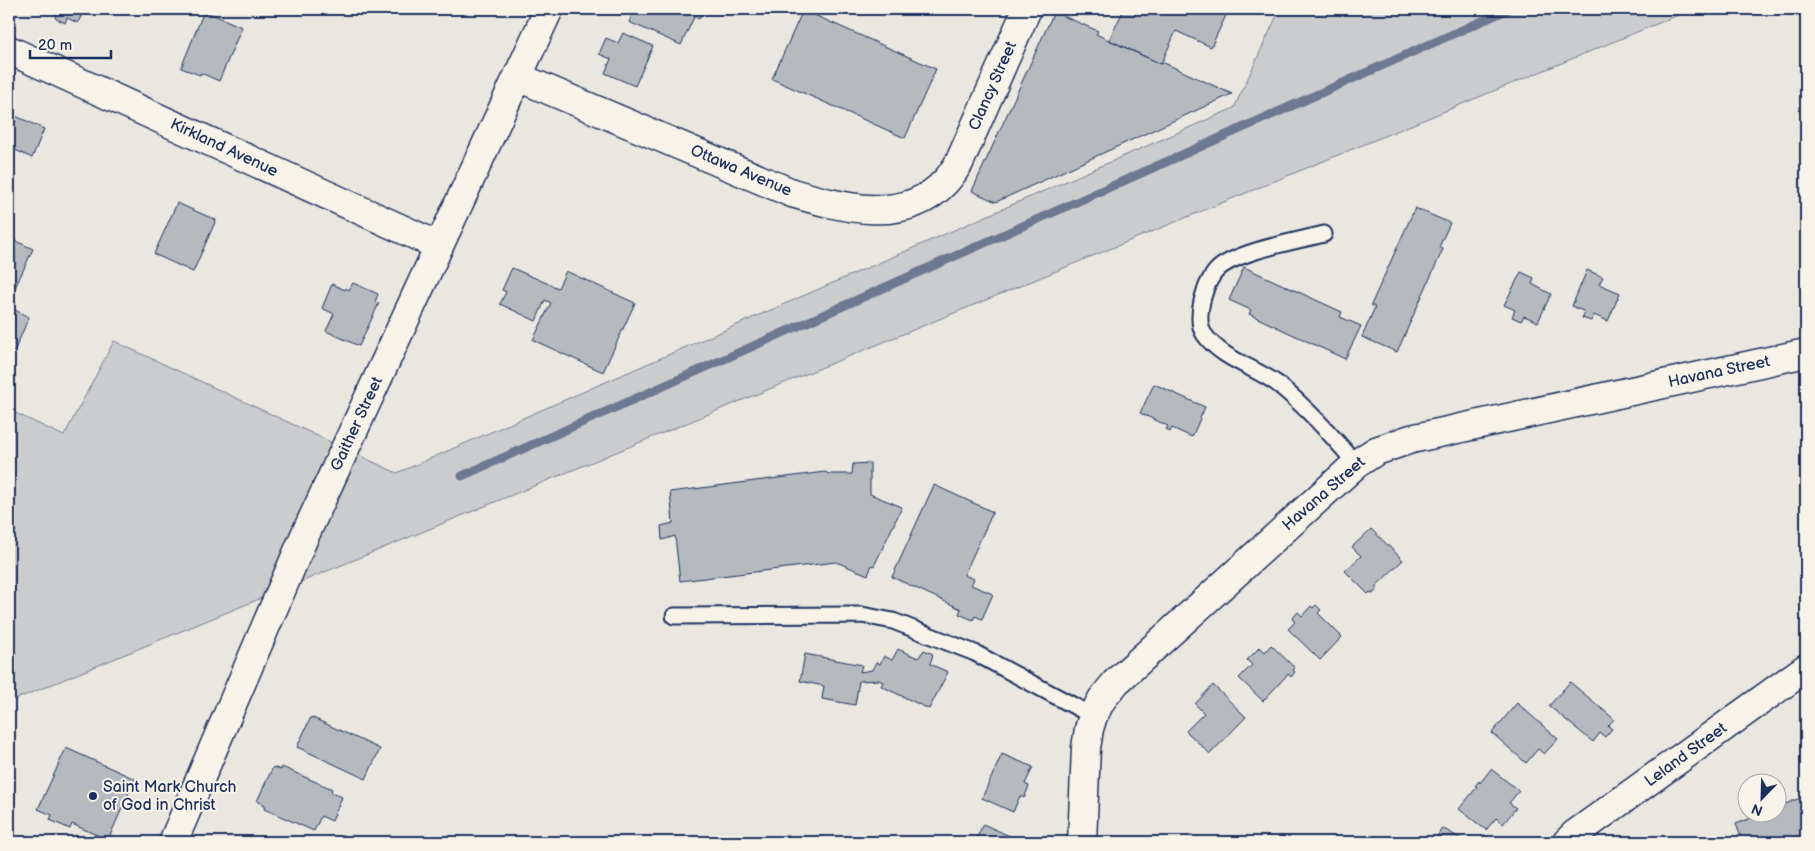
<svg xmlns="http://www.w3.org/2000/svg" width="1815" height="851" font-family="'Balsamiq Sans',sans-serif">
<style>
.green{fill:#cbcccd;stroke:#737e96}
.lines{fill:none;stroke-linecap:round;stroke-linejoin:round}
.stream{stroke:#6d7892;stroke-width:9}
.building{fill:#b6babf;stroke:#1b2f5e}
.service-casing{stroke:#1b2f5e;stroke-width:19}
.minor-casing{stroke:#1b2f5e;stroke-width:31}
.service{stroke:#f7f3e8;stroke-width:15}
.minor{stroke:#f7f3e8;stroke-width:28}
.poi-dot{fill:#1b2f5e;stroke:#f7f3e8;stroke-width:2}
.labels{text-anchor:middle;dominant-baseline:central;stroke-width:4;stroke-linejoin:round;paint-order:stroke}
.street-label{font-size:16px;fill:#1b2f5e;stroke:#f7f3e8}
.poi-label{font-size:16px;fill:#1b2f5e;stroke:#f7f3e8;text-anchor:start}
</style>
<rect width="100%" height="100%" fill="#eae7e0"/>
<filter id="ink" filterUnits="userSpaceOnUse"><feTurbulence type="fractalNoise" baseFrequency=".02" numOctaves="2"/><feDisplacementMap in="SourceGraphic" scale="10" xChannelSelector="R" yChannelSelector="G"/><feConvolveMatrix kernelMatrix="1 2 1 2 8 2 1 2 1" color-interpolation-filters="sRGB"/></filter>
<g filter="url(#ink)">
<!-- green -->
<path class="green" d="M1280,9H1693L9,702V410L64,436L114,341L397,473L1234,108Z"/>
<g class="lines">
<!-- stream -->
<path class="stream" d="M462,476L1509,9"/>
</g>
<!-- building -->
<path class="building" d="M47,9H84L78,23L67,18L65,23L55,18L57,13Z
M635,9H704L699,19L694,17L681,45L629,22Z
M1124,9H1229L1211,47L1176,31L1161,64L1109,40Z
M803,10L936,69L905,138L772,79Z
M204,11L242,27L219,81L201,73L200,75L181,68Z
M1054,12L1098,31L1096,34L1161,64L1162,62L1232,94L996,202L972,191Z
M623,33L653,46L635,86L605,73L611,59L599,54L606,38L618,43Z
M9,113L44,129L32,158L9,147Z
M177,203L216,220L193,272L154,254Z
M1415,208L1450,223L1439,247L1443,249L1397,352L1362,337L1375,307L1371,305Z
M9,238L33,249L14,290L9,287Z
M1244,267L1342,312L1340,317L1361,326L1345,359L1249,314L1251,310L1229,300Z
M512,268L558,288L566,271L635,303L603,372L533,340L551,303L545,300L536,321L500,304L506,292L502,290Z
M1587,270L1603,277L1599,284L1620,293L1608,321L1594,315L1591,321L1582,318L1585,312L1572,306Z
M1521,272L1534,278L1532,284L1551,294L1538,322L1524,316L1521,321L1512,317L1515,310L1504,305Z
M353,283L378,294L375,302L379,303L359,346L326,331L334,314L322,308L332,284L345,290L346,288L349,290Z
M9,307L29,317L14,352L9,350Z
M1154,384L1205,407L1192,437L1172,428L1170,432L1166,429L1168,426L1140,413Z
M870,463V494L902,507L874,566L872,565L868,575L836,562L680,581L675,536L662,540L661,526L673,523L670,492L825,472L829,474H852L853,464Z
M934,485L993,512L964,575L974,579L971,585L993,594L982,619L975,616L973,620L959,614L961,609L892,577Z
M1371,529L1403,560L1375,587L1377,589L1373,594L1370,592L1368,594L1345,571L1361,556L1352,547Z
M1316,605L1321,610L1318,613L1342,637L1320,660L1288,629L1295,622L1292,619L1298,612L1302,616L1311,606L1313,608Z
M1271,645L1295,668L1293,670L1295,672L1291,677L1288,674L1263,701L1239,678L1252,665L1247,660L1260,647L1265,652Z
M898,649L918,658L924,650L933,654L930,664L948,672L929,709L881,686L883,682L879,680L859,681L855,705L822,699L824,686L800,681L805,654L862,665L860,672L872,670L876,662L880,664L884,656L892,660Z
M1570,682L1614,719L1608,726L1612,729L1605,737L1600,733L1593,742L1549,706Z
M1213,685L1246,717L1210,754L1186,731L1204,713L1195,704Z
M1517,703L1558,739L1544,754L1538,749L1526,763L1492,733Z
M311,717L380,749L366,779L297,747Z
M66,748L135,779L108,840L72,824L70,829L50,820L52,815L38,809Z
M1002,754L1033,767L1025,784L1029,786L1024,798L1020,796L1013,812L982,798Z
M273,767L281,770L282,767L332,789L331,792L342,797L332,821L321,816L314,831L264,809L265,805L257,801Z
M1491,769L1519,791L1509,803L1516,808L1503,824L1496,818L1486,830L1459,809L1477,787L1475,786L1479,781L1480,783Z
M1805,796L1806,841L1743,842L1736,824L1762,814H1778V807Z
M983,824L1023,842H975Z
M1442,828L1467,842H1434Z"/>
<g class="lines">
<!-- service casing -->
<g class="service-casing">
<path id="service" d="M1324,234C1296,241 1240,251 1219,268C1210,276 1205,289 1202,301C1200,310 1198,325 1204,334C1222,360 1256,367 1279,385C1308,409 1332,435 1356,464
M674,616L862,615L893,621L975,653L1093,716"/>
</g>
<!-- minor casing -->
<g class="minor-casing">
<path id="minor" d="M9,50L439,246
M518,77L792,193C841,207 905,226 945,182C951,176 955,169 959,163L1027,9
M173,842L305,535L549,9
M1082,842L1086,748L1089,729L1093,716L1102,699L1116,682L1356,464L1376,451L1411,439L1806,353
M1567,842L1575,834L1806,668"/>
</g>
<!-- service -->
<use href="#service" class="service"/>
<!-- minor -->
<use href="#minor" class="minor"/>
</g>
</g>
<!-- markers -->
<circle class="poi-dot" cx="93" cy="796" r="5"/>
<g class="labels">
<!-- street labels -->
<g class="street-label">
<text transform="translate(993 86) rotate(-66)">Clancy Street</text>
<text transform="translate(224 148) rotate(25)">Kirkland Avenue</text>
<text transform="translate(741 171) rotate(23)">Ottawa Avenue</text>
<text transform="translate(1719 372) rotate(-12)">Havana Street</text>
<text transform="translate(357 424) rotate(-65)">Gaither Street</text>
<text transform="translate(1324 494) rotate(-41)">Havana Street</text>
<text transform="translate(1686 755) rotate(-36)">Leland Street</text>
</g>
<!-- poi labels -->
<g class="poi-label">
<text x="103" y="787">Saint Mark Church<tspan x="103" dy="18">of God in Christ</tspan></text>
</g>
</g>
<!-- margin -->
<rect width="1815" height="851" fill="none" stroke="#f7f3e8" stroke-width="30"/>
<rect x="15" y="15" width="1785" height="821" fill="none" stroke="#1b2f5e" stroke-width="2" filter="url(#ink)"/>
<!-- north arrow -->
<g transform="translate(1762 798) rotate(203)"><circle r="24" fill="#f7f3e8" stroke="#9fa5b1"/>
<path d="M0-4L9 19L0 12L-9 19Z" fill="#1b2f5e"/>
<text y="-8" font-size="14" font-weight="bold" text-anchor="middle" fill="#1b2f5e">N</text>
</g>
<!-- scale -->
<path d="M30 50v8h81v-8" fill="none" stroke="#1b2f5e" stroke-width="2.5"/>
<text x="38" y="50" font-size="15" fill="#1b2f5e" stroke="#f7f3e8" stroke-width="4" paint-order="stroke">20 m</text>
</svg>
